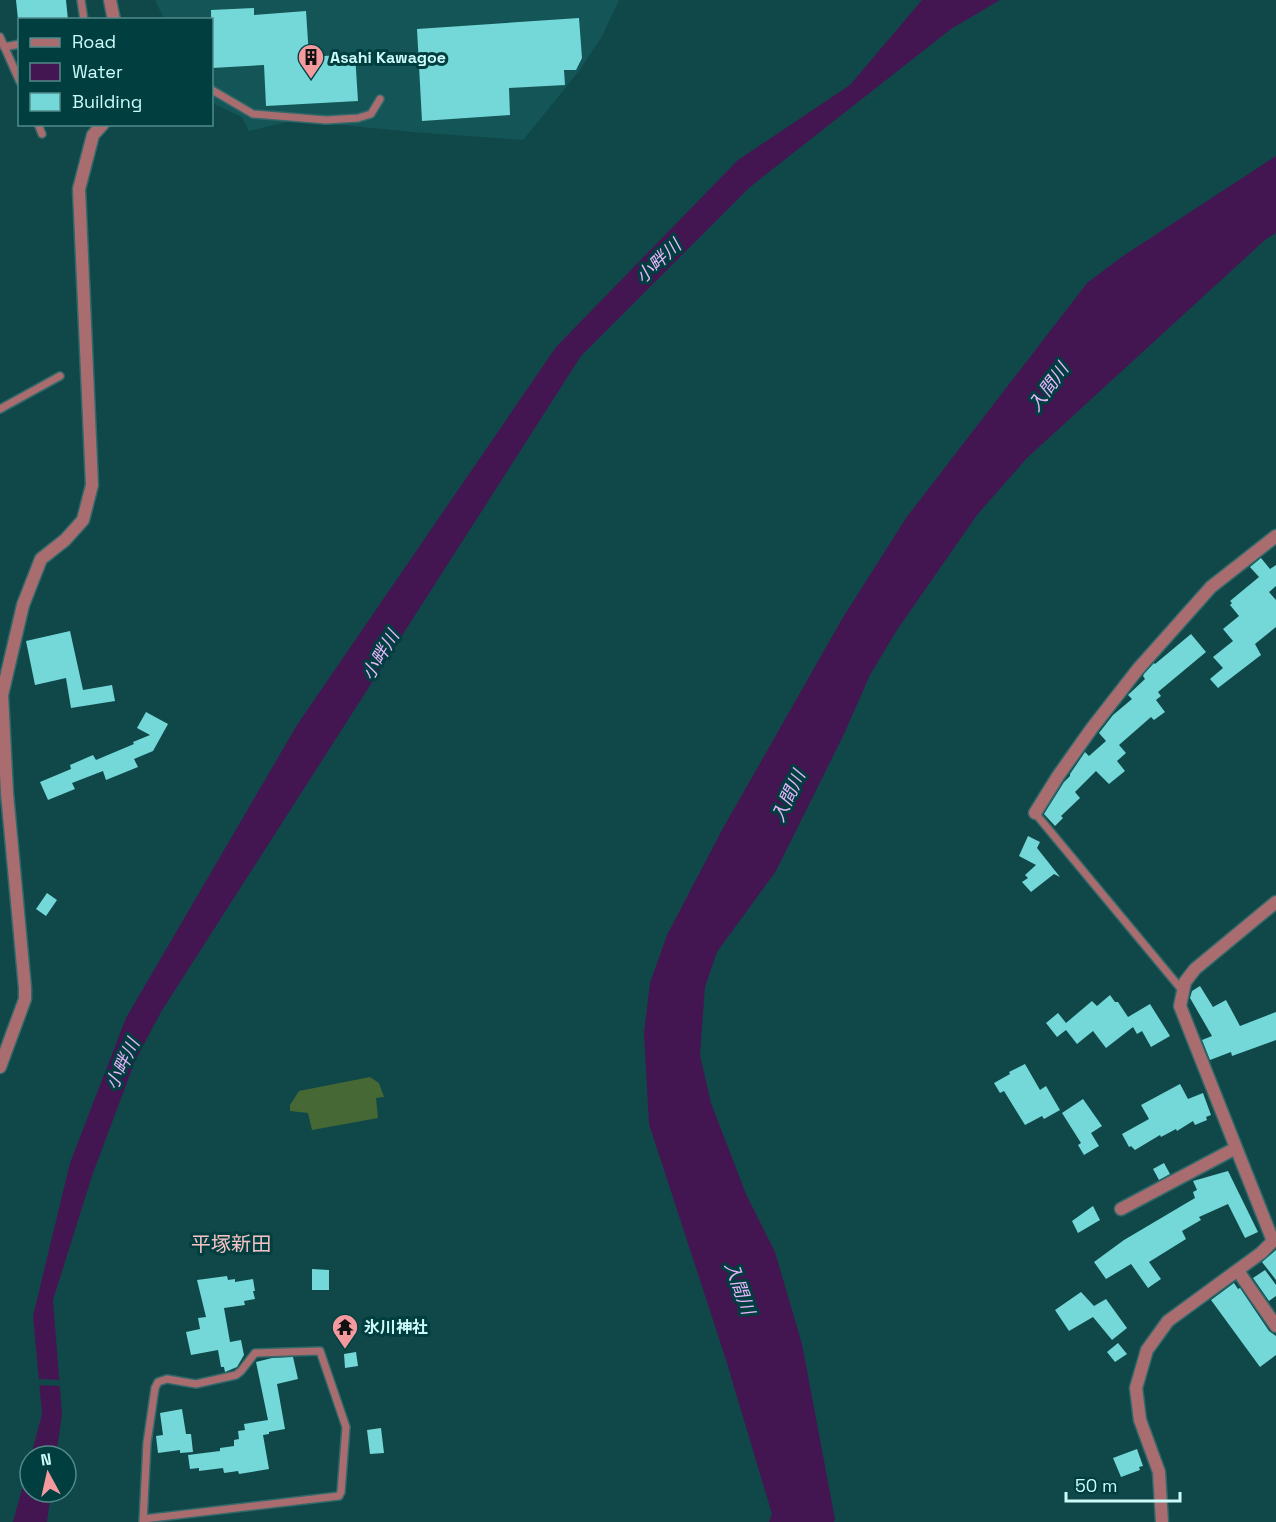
<svg xmlns="http://www.w3.org/2000/svg" width="1276" height="1522" font-family="'Space Grotesk','Noto Sans JP',sans-serif">
<style>
.built{fill:#145657}
.green{fill:#456834}
.water{fill:#431652}
.pier{fill:#104849}
.building{fill:#74d7d8}
.lines{fill:none;stroke-linecap:round;stroke-linejoin:round}
.lane-casing{stroke:#326869;stroke-width:10}
.street-casing{stroke:#326869;stroke-width:15}
.lane{stroke:#a96d70;stroke-width:7}
.street{stroke:#a96d70;stroke-width:12}
.labels{text-anchor:middle;dominant-baseline:central;stroke-width:6;stroke-linejoin:round;paint-order:stroke}
.poi-label{font-size:16px;font-weight:bold;fill:#cdfbfa;stroke:#003e3f;text-anchor:start}
.water-label{font-size:18px;font-style:italic;fill:#e9b5fd;stroke:#003e3f}
.quarter-label{font-size:20px;fill:#f6c2c4;stroke:#003e3f}
</style>
<rect width="100%" height="100%" fill="#104849"/>
<!-- built -->
<path class="built" d="M155,0H619L601,38L579,71L523,140L413,132L342,125L287,122L249,131L242,117L212,103V20L164,19Z"/>
<!-- green -->
<path class="green" d="M370,1077L379,1083L384,1097L376,1098L378,1118L312,1130L308,1113L290,1111V1105L299,1091Z"/>
<!-- water -->
<path class="water" d="M922,0H1000L951,29L750,187L581,356L161,1012L135,1061L92,1176L53,1300L62,1414L56,1456H31L42,1414L33,1316L70,1163L126,1018L297,725L556,347L738,160L850,85Z
M1276,156V233L1266,239L1027,458L977,515L897,630L870,675L844,734L776,871L717,952L705,987L700,1055L711,1103L746,1194L775,1252L802,1344L835,1519L834,1522H769L772,1514L726,1360L649,1124L644,1033L650,983L667,935L722,830L842,619L906,518L1087,283L1123,256Z
M30,1460V1492H51L47,1522H13Z"/>
<!-- pier -->
<path class="pier" d="M36,1379L62,1380L63,1386L36,1385Z"/>
<!-- building -->
<path class="building" d="M16,0H66L68,20H18Z
M254,8V15L306,11L309,57L355,54L358,101L266,106L264,65L212,68L211,10Z
M579,18L582,58L576,70H564L565,85L509,88L510,115L422,121L417,29Z
M1261,558L1270,569L1276,565V586L1269,592L1276,600V627L1255,644L1261,655L1218,688L1210,679L1223,668L1213,657L1233,641L1223,629L1239,616L1230,605L1232,603L1230,601L1259,577L1250,567Z
M70,631L83,690L112,685L115,701L71,708L66,678L35,685L26,641Z
M1191,634L1206,652L1158,692L1161,696L1156,700L1165,712L1154,720L1151,717L1119,745L1126,753L1117,761L1125,771L1109,784L1096,771L1075,792L1080,798L1061,816L1063,818L1055,826L1044,814L1064,782L1070,776V774L1085,752L1089,756L1106,741L1099,733L1113,715L1132,699L1128,695L1145,679L1143,676L1144,674L1154,663L1155,664Z
M146,712L168,724L153,751L134,759L138,767L106,780L103,771L72,783L75,789L48,800L40,782L71,769L70,765L93,755L96,760L134,744L133,742L150,735L137,728Z
M1028,836L1040,842L1037,848L1060,877L1054,874L1031,892L1022,882L1028,878L1025,875L1036,865L1019,856Z
M47,893L57,900L46,916L36,909Z
M1200,986L1213,1007L1226,1000L1240,1026L1276,1012V1040L1232,1056L1231,1052L1210,1060L1202,1040L1212,1036L1190,998L1192,991Z
M1110,995L1115,1002H1118L1128,1017L1150,1004L1170,1036L1151,1047L1142,1031L1137,1034L1133,1027L1106,1048L1093,1031L1077,1044L1066,1030L1057,1037L1046,1023L1058,1013L1066,1023L1092,1001L1097,1006Z
M1025,1064L1040,1090L1046,1086L1060,1110L1044,1119L1042,1116L1025,1125L1004,1091L1000,1093L994,1083L1010,1074L1009,1072Z
M1180,1084L1188,1099L1203,1093L1211,1115L1206,1117L1207,1120L1195,1125L1193,1121L1177,1131L1176,1129L1161,1137L1160,1135L1135,1150L1131,1146L1129,1147L1122,1134L1149,1119L1141,1105Z
M1083,1099L1102,1126L1091,1133L1099,1146L1084,1155L1078,1145L1081,1143L1062,1113Z
M1164,1163L1170,1174L1159,1180L1153,1169Z
M1228,1171L1258,1232L1245,1238L1228,1204L1199,1217L1201,1220L1182,1231L1186,1239L1149,1262L1161,1279L1148,1288L1131,1264L1106,1279L1094,1262L1124,1240L1195,1198L1193,1192L1197,1190L1193,1181Z
M1093,1206L1100,1220L1078,1233L1072,1221Z
M1276,1250V1280L1262,1262Z
M312,1269L329,1270V1290H312Z
M1265,1270L1276,1285V1296L1269,1301L1253,1278Z
M227,1276L228,1280L235,1279V1282L253,1279L255,1291H253L255,1299L244,1301L245,1305L224,1308L230,1342L241,1340L244,1355L237,1367L225,1372L224,1367H221L218,1350L191,1355L186,1332L200,1329L198,1318L206,1317L197,1280Z
M1234,1283L1238,1289L1240,1288L1269,1331L1276,1336V1355L1260,1367L1211,1300Z
M1081,1292L1094,1306L1106,1299L1127,1328L1112,1340L1093,1317L1069,1331L1055,1310Z
M1118,1343L1127,1354L1115,1362L1107,1352Z
M356,1352L358,1366L345,1368L344,1354Z
M293,1357L298,1379L277,1384L285,1429L269,1432V1434L263,1435L269,1469L239,1474L238,1471L224,1473L223,1468L199,1471V1468L190,1469L188,1455L220,1451V1448L234,1446V1440L239,1439L238,1431L245,1430L244,1424L268,1420L256,1362L272,1358Z
M182,1409L186,1434H191L193,1452L180,1453V1450L158,1453L156,1436L163,1435L160,1413Z
M381,1428L384,1453L370,1454L367,1430Z
M1137,1449L1143,1466L1139,1467L1140,1470L1121,1477L1113,1458Z"/>
<g class="lines">
<!-- lane casing -->
<g class="lane-casing">
<path id="lane" d="M81,0L84,20
M0,37L20,82
M4,47L20,44
M212,90L253,114L326,120L358,118L371,114L380,99
M38,124L42,134
M0,409L60,376
M1035,813L1182,990
M143,1522L147,1443L155,1388L158,1382L167,1379L196,1384L236,1375L241,1371L255,1353L320,1351L346,1427L341,1492L339,1496L143,1519"/>
</g>
<!-- street casing -->
<g class="street-casing">
<path id="street" d="M110,0L114,20
M1035,813L1058,776L1092,728L1138,669L1211,587L1276,536
M0,1067L25,999V988L7,793L2,695L23,605L41,559L65,540L83,520L92,485L79,189L93,135L103,124
M1121,1209L1236,1148
M1273,1241L1180,1006L1185,982L1195,969L1276,902
M1238,1271L1276,1326
M1162,1522L1159,1472L1140,1420L1136,1388L1147,1350L1168,1321L1261,1253L1276,1238"/>
</g>
<!-- lane -->
<use href="#lane" class="lane"/>
<!-- street -->
<use href="#street" class="street"/>
</g>
<!-- icons -->
<defs>
<g id="building-pin" transform="scale(1.35)"><path d="M0 17L-7.5 6A9.5 9.5 0 1 1 7.5 6Z" fill="#f49a9f" stroke="#003e3f"/><path d="M-4-6H4V6H1V3H-1V6H-4ZM-2.5-4.3h1.7v1.8h-1.7ZM.8-4.3h1.7v1.8H.8ZM-2.5-1h1.7V.8h-1.7ZM.8-1h1.7V.8H.8Z" fill="#111"/></g>
<g id="temple-pin" transform="scale(1.35)"><path d="M0 17L-7.5 6A9.5 9.5 0 1 1 7.5 6Z" fill="#f49a9f" stroke="#003e3f"/><path d="M0-6L5-2H3V0L6.5 2.5H4V6H1.5V3h-3V6H-4V2.5H-6.5L-3 0V-2H-5Z" fill="#111"/></g>
</defs>
<g fill-rule="evenodd">
<use href="#building-pin" x="311" y="57"/>
<use href="#temple-pin" x="345" y="1327"/>
</g>
<g class="labels">
<!-- poi labels -->
<g class="poi-label">
<text x="330" y="57">Asahi Kawagoe</text>
<text x="364" y="1327">氷川神社</text>
</g>
<!-- water labels -->
<g class="water-label">
<text transform="translate(658 261) rotate(-43)">小畔川</text>
<text transform="translate(1048 387) rotate(-54)">入間川</text>
<text transform="translate(380 655) rotate(-59)">小畔川</text>
<text transform="translate(788 796) rotate(-65)">入間川</text>
<text transform="translate(122 1064) rotate(-64)">小畔川</text>
<text transform="translate(740 1288) rotate(70)">入間川</text>
</g>
<!-- quarter labels -->
<g class="quarter-label">
<text x="231" y="1244">平塚新田</text>
</g>
</g>
<!-- legend -->
<rect x="18" y="18" width="195" height="108" fill="#003e3f" stroke="#528a8a" stroke-width="1.5"/>
<rect x="30" y="38" width="30" height="9" fill="#a96d70" stroke="#528a8a" stroke-width="1.5"/>
<text x="72" y="48" font-size="18" fill="#cdfbfa">Road</text>
<rect x="30" y="63" width="30" height="18" fill="#431652" stroke="#528a8a" stroke-width="1.5"/>
<text x="72" y="78" font-size="18" fill="#cdfbfa">Water</text>
<rect x="30" y="93" width="30" height="18" fill="#74d7d8" stroke="#528a8a" stroke-width="1.5"/>
<text x="72" y="108" font-size="18" fill="#cdfbfa">Building</text>
<!-- north arrow -->
<g transform="translate(48 1474) rotate(352)"><circle r="28" fill="#003e3f" stroke="#528a8a" stroke-width="1.5"/>
<path d="M0-4.5L10 22L0 15L-10 22Z" fill="#f49a9f"/>
<text y="-9" font-size="16" font-weight="bold" text-anchor="middle" fill="#cdfbfa">N</text>
</g>
<!-- scale -->
<path d="M1066 1492v9h114v-9" fill="none" stroke="#cdfbfa" stroke-width="3"/>
<text x="1075" y="1492" font-size="18" fill="#cdfbfa" stroke="#003e3f" stroke-width="4.5" paint-order="stroke">50 m</text>
</svg>
